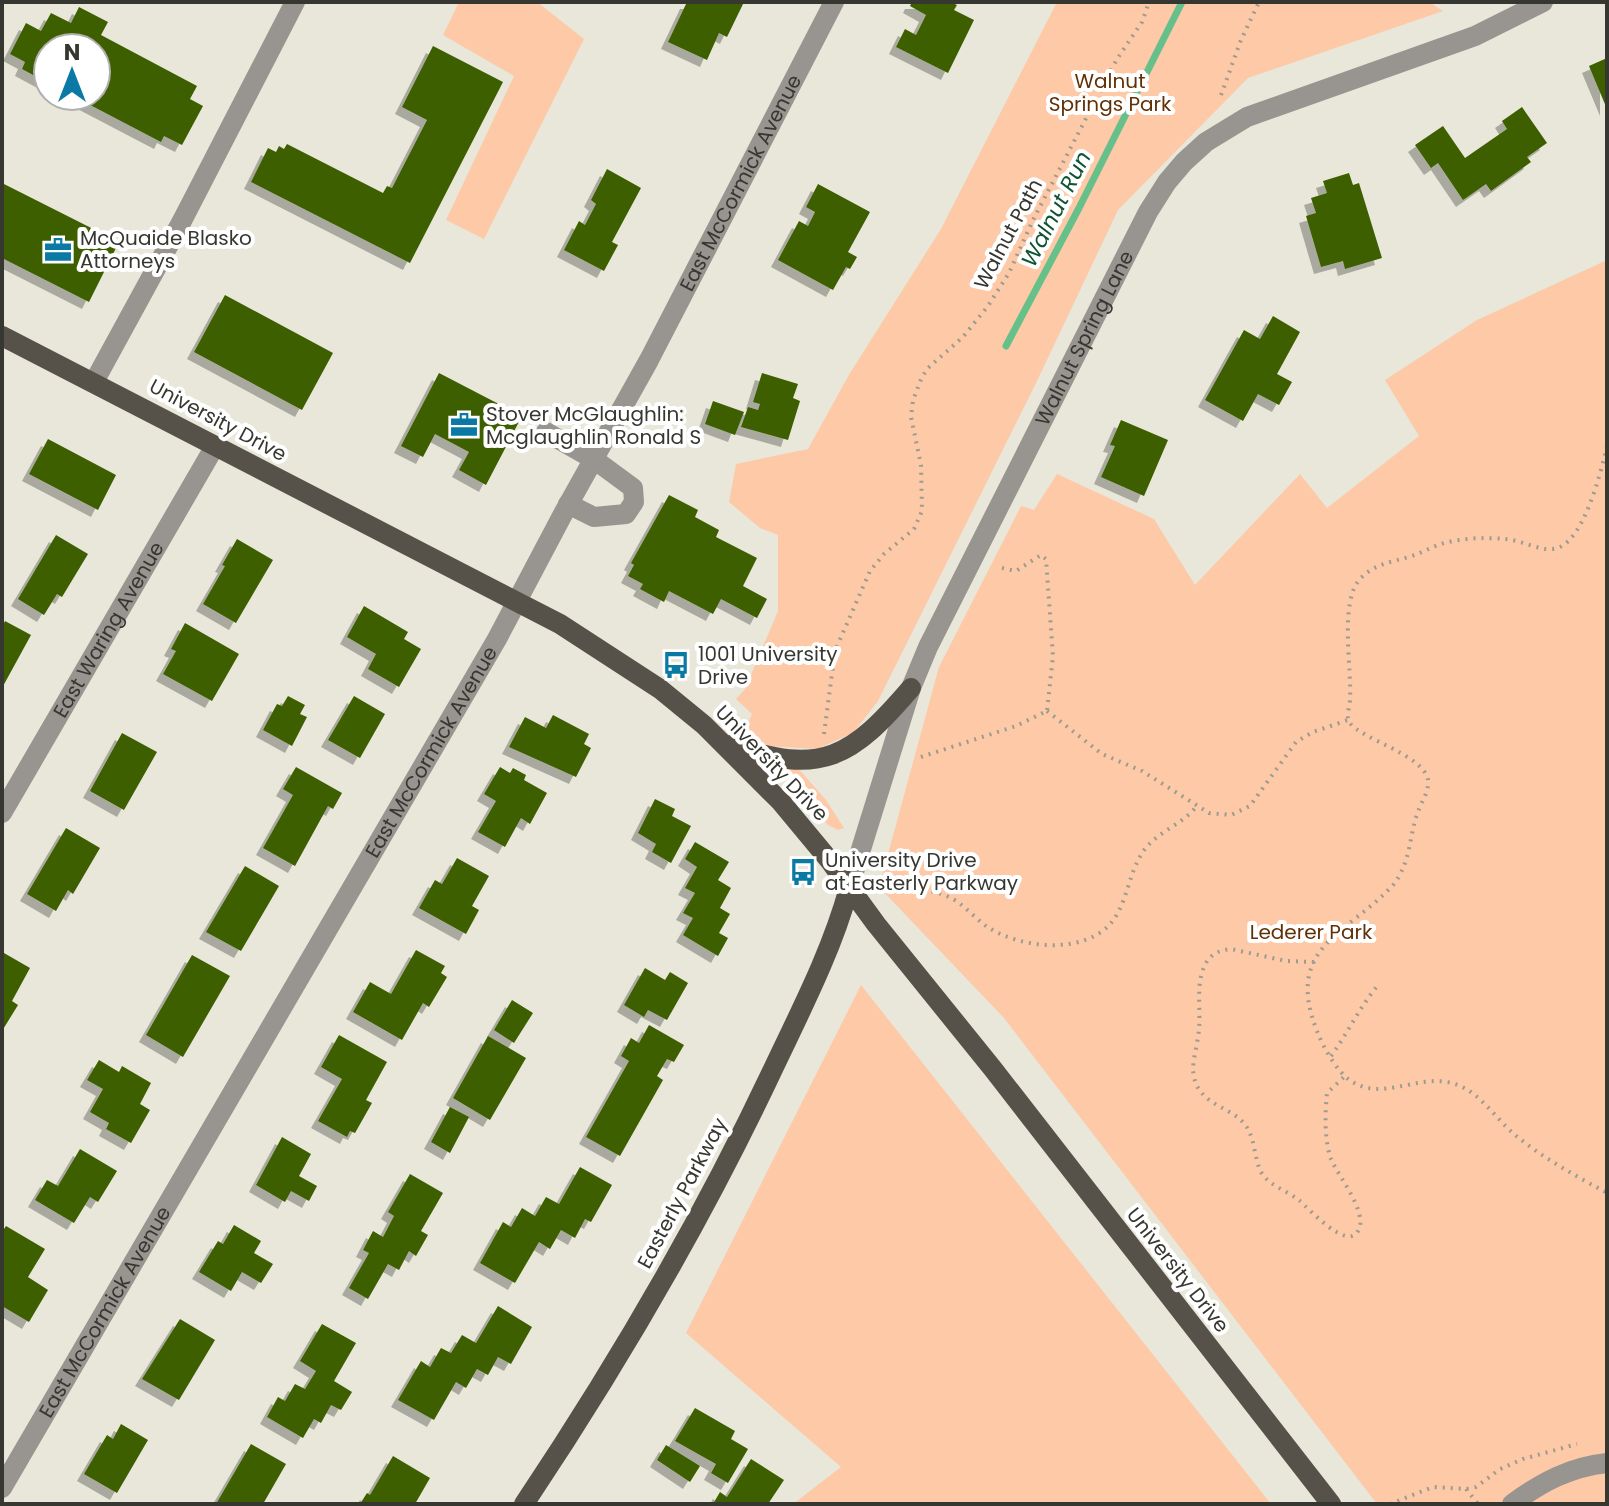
<svg xmlns="http://www.w3.org/2000/svg" width="1609" height="1506" font-family="Poppins,sans-serif">
<style>
.green{fill:#fdc9a7}
.lines{fill:none;stroke-linecap:round;stroke-linejoin:round}
.stream{stroke:#66c08a;stroke-width:7}
.building{fill:#3c5f04;filter:url(#shadow)}
.path{stroke:#9c9b91;stroke-width:4;stroke-dasharray:2 6;stroke-linecap:butt}
.minor{stroke:#98948f;stroke-width:20}
.major{stroke:#575249;stroke-width:20}
.labels{text-anchor:middle;dominant-baseline:central;stroke-width:8;stroke-linejoin:round;paint-order:stroke}
.park-label{font-size:20px;fill:#623005;stroke:#fff}
.street-label{font-size:20px;fill:#373731;stroke:#fff}
.poi-label{font-size:20px;fill:#373731;stroke:#fff;text-anchor:start}
.water-label{font-size:22px;font-style:italic;fill:#0f5431;stroke:#fff}
</style>
<defs>
<filter id="shadow"><feDropShadow dx="-7" dy="7" stdDeviation="0" flood-color="#0004"/></filter>
</defs>
<rect width="100%" height="100%" fill="#e8e7da"/>
<!-- green -->
<path class="green" d="M459,2H537L584,39L484,239L446,220L514,76L443,35Z
M1057,2H1429L1443,11L1248,78L1118,210L1037,381L878,701L853,733L817,749L768,746L744,731L752,714L736,699L745,689L778,611V535L760,528L729,502L736,464L808,449L850,373L941,229Z
M1607,260V1504H1377L1004,1018L879,887L939,667L1021,506L1034,510L1057,474L1154,519L1195,585L1300,474L1327,508L1419,436L1385,380L1477,320Z
M796,766L826,800L844,828L838,830L828,825L787,779L783,773L784,767Z
M861,985L1271,1504H793L841,1467L686,1333Z"/>
<g class="lines">
<!-- stream -->
<path class="stream" d="M1006,346L1079,208L1182,2"/>
</g>
<!-- building -->
<path class="building" d="M687,2H744L727,37L719,33L707,60L668,42Z
M912,2H950L957,5L954,10L974,20L948,73L896,47L905,29L916,35L926,15L910,6Z
M79,7L108,22L101,35L197,86L190,99L203,106L182,145L164,136L161,142L73,96H96V48H48V83L22,69L25,62L10,54L26,23L41,31L51,13L71,23Z
M433,46L503,82L410,263L251,182L268,148L276,152L279,146L284,149L287,144L383,193L387,186L392,188L427,120L402,107Z
M1607,58V109L1589,66Z
M1522,107L1547,143L1527,157L1531,162L1491,191L1486,184L1463,200L1438,163L1431,168L1415,145L1443,126L1465,158L1507,129L1502,121Z
M607,169L641,188L612,242L618,245L604,271L564,250L579,221L585,225L596,204L591,200Z
M1349,173L1353,185L1359,183L1382,258L1345,269L1343,261L1321,267L1306,216L1316,213L1311,198L1327,193L1323,181Z
M2,183L119,242L89,302L2,258Z
M818,184L870,212L848,252L857,257L850,269L846,267L833,290L778,260L799,221L808,226L815,212L806,207Z
M225,295L333,353L302,410L194,352Z
M1273,316L1300,332L1277,374L1292,382L1279,405L1258,394L1243,421L1205,400L1244,330L1260,339Z
M439,373L522,416L486,485L459,470L469,452L435,434L423,457L401,446Z
M762,373L798,384L793,398L800,401L788,440L741,427L748,407L758,410L760,404L753,402Z
M713,401L744,412L735,435L705,424Z
M1121,420L1168,440L1144,496L1101,477L1115,446L1110,445Z
M48,439L116,475L98,510L29,474Z
M669,495L698,510L695,517L719,530L716,537L757,558L743,586L767,599L757,618L721,599L713,614L669,591L664,602L640,589L643,584L628,576L634,565L631,563Z
M56,535L88,554L62,597L57,594L44,615L18,599Z
M237,539L273,560L236,623L203,604L225,566L222,565Z
M364,606L408,632L404,639L421,649L399,687L368,669L376,654L347,637Z
M5,621L31,635L2,688V627Z
M185,623L239,654L212,701L163,674L176,651L171,649Z
M288,696L305,705L300,714L307,717L292,746L263,730L277,704L282,706Z
M354,696L385,714L360,758L328,740Z
M553,715L589,734L584,744L591,748L576,777L509,747L525,717L546,728Z
M122,733L157,752L124,810L90,791Z
M296,767L342,793L333,809L328,806L295,866L263,848L293,795L283,789Z
M500,767L510,773L513,768L526,775L524,780L547,793L530,824L521,818L505,847L478,832L496,801L484,794Z
M655,799L675,809L672,816L691,826L671,863L652,852L656,844L638,833Z
M66,828L100,848L73,894L68,890L56,911L27,894Z
M695,842L729,862L718,880L731,888L720,908L730,914L719,933L728,938L718,956L683,935L693,918L683,913L695,893L685,888L697,867L685,859Z
M457,858L489,876L472,906L479,910L466,934L419,908L435,880L442,884Z
M245,866L279,886L241,951L206,932Z
M416,950L445,966L441,973L447,977L429,1007L423,1003L402,1040L353,1012L370,982L391,994Z
M4,953L30,968L12,1001L18,1005L2,1031Z
M192,955L230,976L183,1057L146,1035Z
M645,968L665,980L670,972L688,983L667,1020L648,1010L644,1017L624,1005Z
M512,1000L533,1013L514,1043L494,1030Z
M649,1025L684,1045L674,1062L667,1059L657,1076L663,1080L620,1156L586,1137L629,1061L621,1056L631,1038L639,1043Z
M339,1035L387,1062L366,1100L372,1103L355,1133L350,1131L347,1137L318,1121L342,1079L321,1067Z
M488,1036L526,1058L490,1120L453,1098Z
M99,1060L119,1072L122,1066L151,1083L140,1104L150,1110L131,1143L106,1129L109,1123L90,1112L103,1089L87,1080Z
M450,1107L469,1117L450,1153L431,1142Z
M282,1137L311,1154L299,1176L317,1186L309,1201L291,1191L285,1202L256,1185Z
M80,1149L117,1171L98,1202L90,1197L74,1223L35,1200L47,1180L58,1186Z
M580,1167L612,1185L591,1222L585,1219L575,1238L561,1230L550,1249L539,1242L515,1283L480,1263L503,1222L511,1227L522,1208L535,1216L546,1197L559,1204Z
M410,1174L443,1193L421,1231L428,1235L416,1256L409,1251L399,1270L388,1264L368,1299L349,1288L369,1253L363,1250L373,1231L383,1237L394,1216L388,1212Z
M234,1225L261,1241L254,1253L273,1264L261,1283L242,1272L231,1291L199,1272L218,1241L223,1244Z
M6,1226L45,1249L28,1277L48,1290L29,1322L2,1306V1232Z
M498,1306L532,1327L511,1364L498,1357L488,1375L477,1369L466,1388L456,1382L434,1420L398,1400L421,1361L430,1367L441,1348L451,1353L462,1335L476,1343Z
M180,1319L215,1340L179,1400L142,1379Z
M322,1324L356,1343L334,1381L352,1392L341,1410L331,1405L321,1423L314,1419L303,1438L267,1417L278,1397L285,1401L295,1384L305,1389L316,1371L300,1361Z
M695,1408L735,1431L731,1439L748,1449L728,1483L711,1473L716,1464L675,1441Z
M121,1424L148,1440L117,1493L84,1474L107,1435L113,1439Z
M251,1444L286,1464L263,1504H216Z
M666,1445L700,1466L690,1482L657,1460Z
M393,1456L430,1478L415,1504H360L367,1493L370,1495Z
M751,1459L784,1480L768,1504H713L720,1492L727,1497Z"/>
<g class="lines">
<!-- path -->
<path class="path" d="M1221,95L1241,40L1259,2
M1607,446C1601,471 1583,548 1552,549C1537,550 1521,540 1505,539C1484,537 1458,538 1438,545C1428,549 1419,554 1409,557C1391,562 1374,564 1360,579C1339,602 1352,669 1350,699C1350,708 1345,715 1350,723C1361,739 1424,755 1428,780C1429,791 1423,799 1419,809C1411,828 1411,850 1403,868C1401,873 1397,880 1394,884C1349,934 1283,946 1317,1031C1323,1047 1337,1072 1351,1081C1380,1101 1416,1076 1447,1082C1477,1087 1493,1116 1514,1134C1541,1157 1576,1176 1607,1193
M1002,568L1016,571L1041,555L1046,559L1053,656L1047,711
M1047,711L1102,754L1142,771L1209,813L1231,815L1250,806L1296,742L1313,732L1348,720
M824,734L835,651L870,571L884,554L914,529L922,511L921,465L911,417L913,400L922,377L928,368L963,337L988,306L1009,273L1033,220L1117,59L1142,22L1149,2
M921,757L1016,726L1047,711
M900,892C911,885 941,892 953,899C965,906 975,918 986,926C1016,946 1066,953 1098,934C1127,917 1125,881 1141,855C1153,833 1181,826 1196,807
M1314,962L1286,961L1231,949C1220,950 1211,954 1206,963C1195,983 1201,1008 1199,1029C1198,1043 1193,1057 1193,1071C1194,1077 1195,1084 1199,1089C1210,1107 1234,1109 1246,1126C1255,1138 1254,1158 1261,1172C1269,1186 1288,1191 1300,1201C1309,1209 1347,1251 1358,1231C1369,1213 1338,1176 1331,1159C1324,1139 1325,1114 1327,1093L1345,1076
M1331,1056C1348,1033 1360,1006 1379,984
M1466,1489L1478,1504
M1390,1504L1433,1487L1466,1489L1476,1487L1500,1469L1523,1459L1577,1444"/>
<!-- minor -->
<g class="minor">
<path d="M94,382L183,219L295,2"/>
<path d="M546,432L595,460L633,488L634,502L626,514L594,517L568,504"/>
<path id="s1" d="M2,813L215,446"/>
<path id="s2" d="M849,888L911,688L928,647L1148,212L1167,182L1184,162L1206,142L1247,117L1475,36L1543,2"/>
<path id="s3" d="M2,1488L497,639L563,514L649,360L834,2"/>
<path d="M1512,1504C1542,1482 1570,1467 1607,1463"/>
</g>
<!-- major -->
<path class="major" d="M2,336L560,624L660,689L704,725L781,802L830,861L876,924L993,1069L1331,1504
M731,745C822,777 852,757 911,688
M524,1504C617,1365 703,1218 774,1067C802,1008 832,950 849,888"/>
</g>
<!-- icons -->
<defs>
<g id="office-bare" transform="scale(2.16)"><path d="M-6-3h4V-5.5h4V-3h4V5H-6ZM-1-4.5V-3h2v-1.5ZM-6 0V1H6V0Z" fill="#0a79a3" stroke="#fff" stroke-width="2.5" paint-order="stroke"/></g>
<g id="bus-bare" transform="scale(2.16)"><path d="M-5-6H5V4H4V6H2V4H-2V6H-4V4H-5ZM-3.5-4V0h7V-4ZM-3.5 1.2v1.5H-2V1.2ZM2 1.2v1.5H3.5V1.2Z" fill="#0a79a3" stroke="#fff" stroke-width="2.5" paint-order="stroke"/></g>
</defs>
<g fill-rule="evenodd">
<use href="#office-bare" x="58" y="250"/>
<use href="#office-bare" x="464" y="425"/>
<use href="#bus-bare" x="676" y="665"/>
<use href="#bus-bare" x="803" y="872"/>
</g>
<g class="labels">
<!-- park labels -->
<g class="park-label">
<text x="1110" y="81">Walnut<tspan x="1110" dy="23">Springs Park</tspan></text>
<text x="1311" y="932">Lederer Park</text>
</g>
<!-- street labels -->
<g class="street-label">
<text stroke="none"><textPath href="#s3" startOffset="1500">East McCormick Avenue</textPath></text>
<text transform="translate(1008 234) rotate(-62)">Walnut Path</text>
<text stroke="none"><textPath href="#s2" startOffset="600">Walnut Spring Lane</textPath></text>
<text transform="translate(218 420) rotate(28)">University Drive</text>
<text stroke="none"><textPath href="#s1" startOffset="212">East Waring Avenue</textPath></text>
<text stroke="none"><textPath href="#s3" startOffset="852">East McCormick Avenue</textPath></text>
<text transform="translate(772 763) rotate(46)">University Drive</text>
<text transform="translate(682 1193) rotate(-62)">Easterly Parkway</text>
<text transform="translate(1178 1270) rotate(52)">University Drive</text>
<text stroke="none"><textPath href="#s3" startOffset="204">East McCormick Avenue</textPath></text>
</g>
<!-- poi labels -->
<g class="poi-label">
<text x="80" y="238">McQuaide Blasko<tspan x="80" dy="23">Attorneys</tspan></text>
<text x="486" y="414">Stover McGlaughlin:<tspan x="486" dy="23">Mcglaughlin Ronald S</tspan></text>
<text x="698" y="654">1001 University<tspan x="698" dy="23">Drive</tspan></text>
<text x="825" y="860">University Drive<tspan x="825" dy="23">at Easterly Parkway</tspan></text>
</g>
<!-- water labels -->
<g class="water-label">
<text transform="translate(1056 209) rotate(-63)">Walnut Run</text>
</g>
</g>
<!-- border -->
<rect width="1609" height="1506" fill="none" stroke="#373731" stroke-width="8"/>
<!-- north arrow -->
<g transform="translate(72 72)"><circle r="38" fill="#ffffff" stroke="#afafad" stroke-width="2"/>
<path d="M0-6L14 30L0 20L-14 30Z" fill="#0a79a3"/>
<text y="-12" font-size="22" font-weight="bold" text-anchor="middle" fill="#373731">N</text>
</g>
</svg>
